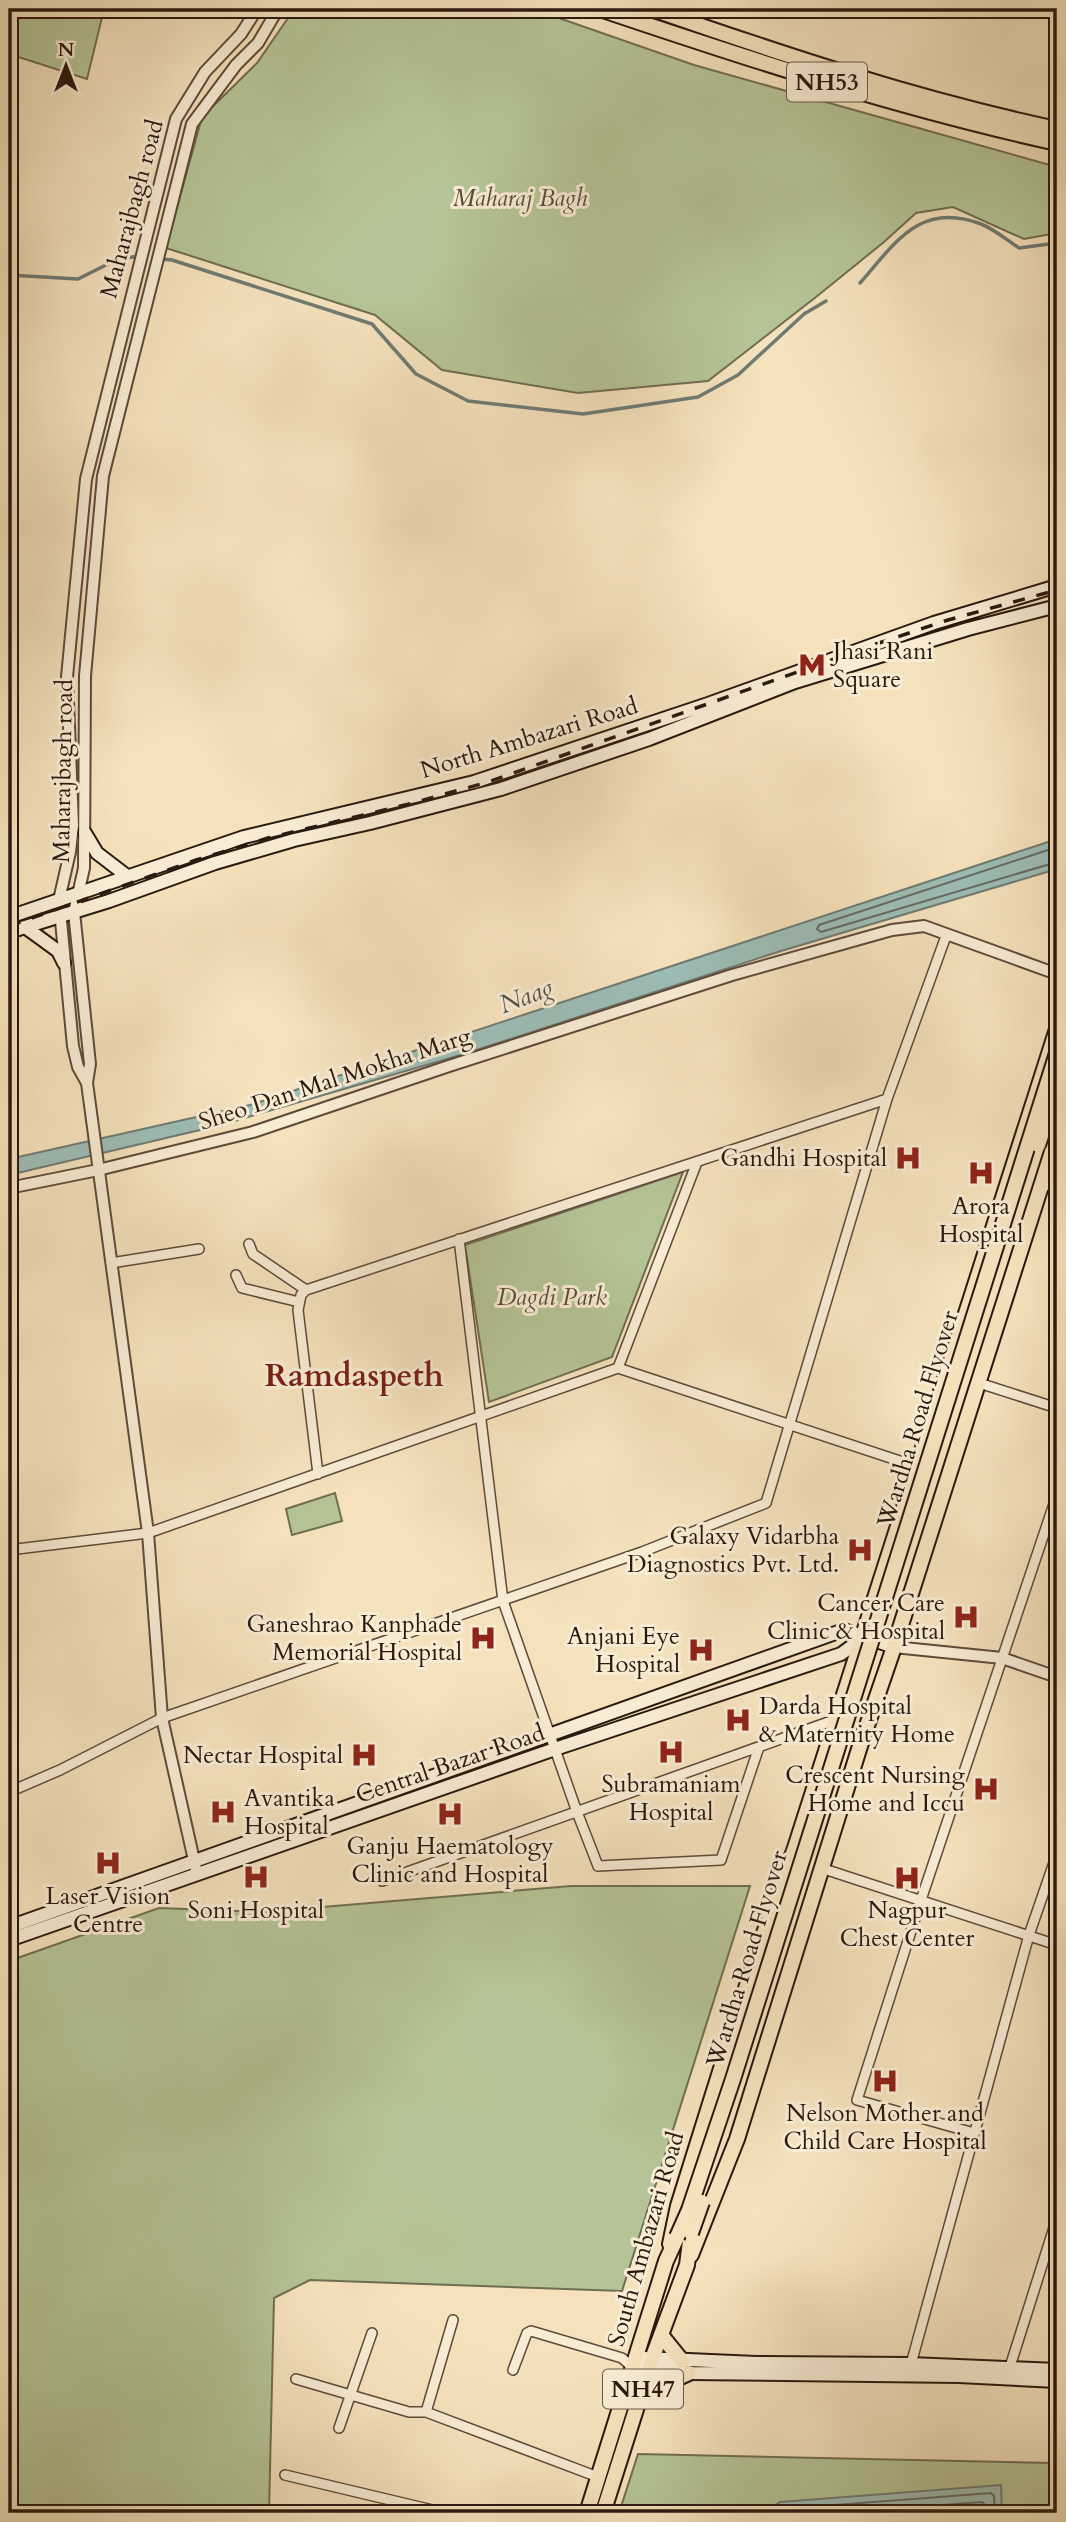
<svg xmlns="http://www.w3.org/2000/svg" width="1066" height="2522" font-family="Cardo,serif">
<style>
.green{fill:#b5c496;stroke:#706e52;stroke-width:2}
.water{fill:#9dbdb6;stroke:#6f7b73;stroke-width:2}
.lines{fill:none;stroke-linecap:round;stroke-linejoin:round}
.shore{stroke:#646a62;stroke-width:2}
.stream{stroke:#6f7b73;stroke-width:3.5}
.minor-casing{stroke:#5e4a3a;stroke-width:12}
.tertiary-casing{stroke:#5e4a3a;stroke-width:14}
.secondary-casing{stroke:#2b180f;stroke-width:16}
.primary-casing{stroke:#2b180f;stroke-width:18}
.trunk-casing{stroke:#2b180f;stroke-width:18}
.minor{stroke:#f8ecd4;stroke-width:9}
.tertiary{stroke:#f8ecd4;stroke-width:10}
.secondary{stroke:#f8ecd4;stroke-width:12}
.primary{stroke:#f5e2bd;stroke-width:14}
.trunk{stroke:#f5e2bd;stroke-width:14}
.rail{stroke:#2b180f;stroke-width:3.5;stroke-dasharray:12 12;stroke-linecap:butt}
.trunk-bridge-casing{stroke:#2b180f;stroke-width:18;stroke-linecap:butt}
.trunk-bridge{stroke:#f5e2bd;stroke-width:14}
.labels{text-anchor:middle;dominant-baseline:central;stroke-width:6;stroke-linejoin:round;paint-order:stroke}
.shield{fill:#f8ecd4;stroke:#68584a;stroke-width:2}
.shield-label{font-size:23px;font-weight:bold;fill:#2b180f}
.park-label{font-size:24px;font-style:italic;fill:#544c38;stroke:#f8ecd4}
.street-label{font-size:24px;fill:#2b180f;stroke:#f8ecd4}
.poi-label{font-size:24px;fill:#2b180f;stroke:#f8ecd4;text-anchor:end}
.water-label{font-size:26px;font-style:italic;fill:#535249;stroke:#f8ecd4}
.district-label{font-size:32px;font-weight:bold;fill:#7a1f14;stroke:#f8ecd4}
</style>
<rect width="100%" height="100%" fill="#f5e2bd"/>
<filter id="stains"><feTurbulence type="fractalNoise" baseFrequency=".00286" numOctaves="4"/><feColorMatrix values="0 0 0 0 .2 0 0 0 0 .09 0 0 0 0 .02 0 0 0 .5 -.17"/></filter>
<radialGradient id="worn" r=".72"><stop offset=".6" stop-color="#630" stop-opacity="0"/><stop offset="1" stop-color="#630" stop-opacity=".3"/></radialGradient>
<!-- green -->
<path class="green" d="M13,9H104L87,79L9,54V33Z
M289,9H533L694,65L1057,167V233L1024,239L953,207L916,213L884,242L816,297L708,381L578,393L442,370L375,315L166,248L202,117L257,63L288,18Z
M683,1172L612,1357L489,1402L465,1245Z
M335,1493L342,1521L292,1535L286,1509Z
M571,1886H750L622,2291L310,2280L274,2298L269,2513H9V1961L159,1908L263,1912Z
M638,2454L1053,2463L1051,2513H619Z"/>
<!-- water -->
<path class="water" d="M1057,839V869L781,951L464,1054L217,1126L9,1175V1159L250,1105Z
M1001,2485L1002,2513H764L780,2502Z"/>
<g class="lines">
<!-- shore -->
<path class="shore" d="M1057,847L819,925L817,929L821,932L1057,862
M776,2513L783,2509L991,2493L994,2496L995,2513
M839,2513L982,2502L985,2505L986,2513"/>
<!-- stream -->
<path class="stream" d="M160,259L172,260L372,324L416,374L468,401L583,414L698,397L738,375L804,314L826,301
M9,275L78,279L116,260L138,256
M860,283C896,242 920,201 981,224C994,229 1007,240 1019,248L1057,243"/>
<!-- minor casing -->
<g class="minor-casing">
<path id="minor" d="M1041,1183L1057,1188
M459,1239L503,1601L577,1812L598,1866L721,1860L759,1747
M249,1244L253,1254L306,1290
M111,1263L199,1249
M236,1275L242,1288L299,1302
M618,1368L918,1467
M979,1383L1057,1408
M318,1474L298,1310L301,1295L306,1290L887,1099
M9,1550L148,1533L618,1368L697,1162
M9,1792L60,1770L162,1718L642,1552L766,1503L887,1099L946,936
M821,1868L1057,1945
M382,1881L837,1719
M974,2133L857,2100L921,1900L1057,1495
M911,2364L1029,1935L1057,1854
M513,2370L527,2333L531,2331L622,2358L632,2367
M1008,2373L1057,2218
M296,2379L409,2412H426L598,2477
M426,2412L453,2320
M339,2428L372,2333
M285,2475L445,2513"/>
</g>
<!-- tertiary casing -->
<g class="tertiary-casing">
<path id="tertiary" d="M87,1083L78,1067L73,1046L59,900L70,852L73,825L67,677L86,479L176,119L205,72L241,34L257,9
M9,1188L98,1170L253,1132L449,1066L732,975L892,930L924,926L1057,974
M894,1647L1002,1658L1057,1677
M196,1869L162,1718L148,1533L87,1083L90,1064L74,912L84,868L85,676L103,476L192,124L236,65L258,43L275,14V9"/>
</g>
<!-- secondary casing -->
<g class="secondary-casing">
<path id="secondary" d="M85,833L97,853L127,876
M9,917L244,837L474,782L708,704L934,623L1057,586
M25,927L58,951L64,963
M9,932L109,901L215,863L294,840L370,823L501,789L649,739L795,682L968,629L1057,606
M9,1927L844,1630L894,1647
M9,1940L555,1749L841,1654L863,1638
M643,2358L756,2363L911,2364L1057,2370
M632,2367L689,2373L959,2376L1057,2381"/>
</g>
<!-- primary casing -->
<g class="primary-casing">
<path id="primary" d="M670,2244L678,2206L759,1947L795,1848L1057,1029
M691,2255L737,2139L860,1746L894,1647L1057,1136"/>
</g>
<!-- trunk casing -->
<g class="trunk-casing">
<path id="trunk" d="M600,9C751,60 902,109 1057,143
M652,9C785,55 919,100 1057,129
M661,2335L682,2361
M641,2395L689,2373
M587,2513L666,2261L677,2237
M603,2513L652,2359L687,2265L691,2233"/>
</g>
<!-- minor -->
<use href="#minor" class="minor"/>
<!-- tertiary -->
<use href="#tertiary" class="tertiary"/>
<!-- secondary -->
<use href="#secondary" class="secondary"/>
<!-- primary -->
<use href="#primary" class="primary"/>
<!-- trunk -->
<use href="#trunk" class="trunk"/>
<!-- rail -->
<path class="rail" d="M9,926L196,860L268,838L413,803L488,782L879,643L948,620L1057,590"/>
<!-- trunk-bridge casing -->
<g class="trunk-bridge-casing">
<path id="trunk-bridge" d="M1038,1145L1057,1087
M691,2233L702,2202
M677,2237L689,2210L733,2079L1057,1053"/>
</g>
<!-- trunk-bridge -->
<use href="#trunk-bridge" class="trunk-bridge"/>
</g>
<!-- icons -->
<defs>
<g id="metro-bare" transform="scale(2.1)"><path d="M-5.5 5V-5H-3L0 0L3-5H5.5V5H3V-.5L0 4L-3-.5V5Z" fill="#8f2418" stroke="#f8ecd4" stroke-width="2.5" paint-order="stroke"/></g>
<g id="hospital-bare" transform="scale(2.1)"><path d="M-5-5h3v3.5h4V-5h3V5h-3V1.5h-4V5h-3Z" fill="#8f2418" stroke="#f8ecd4" stroke-width="2.5" paint-order="stroke"/></g>
</defs>
<g fill-rule="evenodd">
<use href="#metro-bare" x="812" y="665"/>
<use href="#hospital-bare" x="908" y="1158"/>
<use href="#hospital-bare" x="981" y="1173"/>
<use href="#hospital-bare" x="860" y="1550"/>
<use href="#hospital-bare" x="966" y="1617"/>
<use href="#hospital-bare" x="483" y="1638"/>
<use href="#hospital-bare" x="701" y="1650"/>
<use href="#hospital-bare" x="738" y="1720"/>
<use href="#hospital-bare" x="671" y="1752"/>
<use href="#hospital-bare" x="364" y="1755"/>
<use href="#hospital-bare" x="986" y="1789"/>
<use href="#hospital-bare" x="223" y="1812"/>
<use href="#hospital-bare" x="450" y="1814"/>
<use href="#hospital-bare" x="108" y="1863"/>
<use href="#hospital-bare" x="256" y="1877"/>
<use href="#hospital-bare" x="907" y="1878"/>
<use href="#hospital-bare" x="885" y="2081"/>
</g>
<g class="labels">
<!-- shield labels -->
<g class="shield">
<rect x="787" y="62.5" width="80" height="39" rx="5"/>
<rect x="603" y="2369.5" width="80" height="39" rx="5"/>
</g>
<g class="shield-label">
<text x="827" y="82">NH53</text>
<text x="643" y="2389">NH47</text>
</g>
<!-- park labels -->
<g class="park-label">
<text x="520" y="198">Maharaj Bagh</text>
<text x="552" y="1297">Dagdi Park</text>
</g>
<!-- street labels -->
<g class="street-label">
<text transform="translate(132 209) rotate(-75)">Maharajbagh road</text>
<text transform="translate(529 738) rotate(-17)">North Ambazari Road</text>
<text transform="translate(63 771) rotate(-89)">Maharajbagh road</text>
<text transform="translate(335 1079) rotate(-18)">Sheo Dan Mal Mokha Marg</text>
<text transform="translate(918 1419) rotate(-73)">Wardha Road Flyover</text>
<text transform="translate(450 1764) rotate(-19)">Central Bazar Road</text>
<text transform="translate(747 1959) rotate(-73)">Wardha Road Flyover</text>
<text transform="translate(646 2239) rotate(-74)">South Ambazari Road</text>
</g>
<!-- poi labels -->
<g class="poi-label">
<text x="833" y="651" text-anchor="start">Jhasi Rani<tspan x="833" dy="28">Square</tspan></text>
<text x="887" y="1158">Gandhi Hospital</text>
<text x="981" y="1206" text-anchor="middle">Arora<tspan x="981" dy="28">Hospital</tspan></text>
<text x="839" y="1536">Galaxy Vidarbha<tspan x="839" dy="28">Diagnostics Pvt. Ltd.</tspan></text>
<text x="945" y="1603">Cancer Care<tspan x="945" dy="28">Clinic &amp; Hospital</tspan></text>
<text x="462" y="1624">Ganeshrao Kanphade<tspan x="462" dy="28">Memorial Hospital</tspan></text>
<text x="680" y="1636">Anjani Eye<tspan x="680" dy="28">Hospital</tspan></text>
<text x="759" y="1706" text-anchor="start">Darda Hospital<tspan x="759" dy="28">&amp; Maternity Home</tspan></text>
<text x="343" y="1755">Nectar Hospital</text>
<text x="965" y="1775">Crescent Nursing<tspan x="965" dy="28">Home and Iccu</tspan></text>
<text x="671" y="1784" text-anchor="middle">Subramaniam<tspan x="671" dy="28">Hospital</tspan></text>
<text x="244" y="1798" text-anchor="start">Avantika<tspan x="244" dy="28">Hospital</tspan></text>
<text x="450" y="1846" text-anchor="middle">Ganju Haematology<tspan x="450" dy="28">Clinic and Hospital</tspan></text>
<text x="108" y="1896" text-anchor="middle">Laser Vision<tspan x="108" dy="28">Centre</tspan></text>
<text x="256" y="1910" text-anchor="middle">Soni Hospital</text>
<text x="907" y="1910" text-anchor="middle">Nagpur<tspan x="907" dy="28">Chest Center</tspan></text>
<text x="885" y="2113" text-anchor="middle">Nelson Mother and<tspan x="885" dy="28">Child Care Hospital</tspan></text>
</g>
<!-- water labels -->
<g class="water-label">
<text transform="translate(526 996) rotate(-21)">Naag</text>
</g>
<!-- district labels -->
<g class="district-label">
<text x="354" y="1376">Ramdaspeth</text>
</g>
</g>
<!-- margin -->
<rect width="1066" height="2522" fill="none" stroke="#f5e2bd" stroke-width="35"/>
<rect x="10" y="10" width="1045" height="2501" fill="none" stroke="#2b180f" stroke-width="3.5"/>
<rect x="18" y="18" width="1031" height="2487" fill="none" stroke="#2b180f" stroke-width="2"/>
<!-- north arrow -->
<g transform="translate(66 66)" stroke="#f8ecd4" stroke-width="5" paint-order="stroke">
<path d="M0-5L12 26L0 18L-12 26Z" fill="#2b180f"/>
<text y="-10" font-size="19" font-weight="bold" text-anchor="middle" fill="#2b180f">N</text>
</g>
<rect width="100%" height="100%" filter="url(#stains)"/>
<rect width="100%" height="100%" fill="url(#worn)"/>
</svg>
